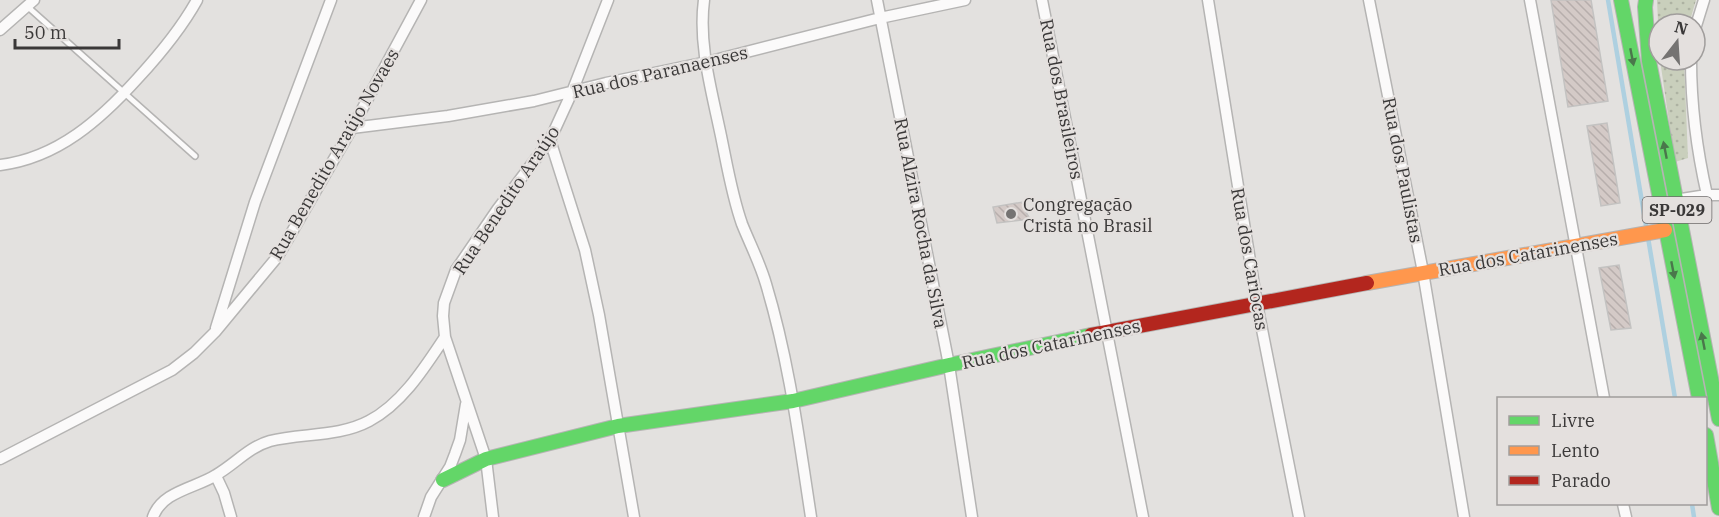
<svg xmlns="http://www.w3.org/2000/svg" width="1719" height="517" font-family="'IBM Plex Serif',serif">
<style>
.park{fill:url(#park-dots)}
.lines{fill:none;stroke-linecap:round;stroke-linejoin:round}
.stream{stroke:#aed0e0;stroke-width:4.5}
.building{fill:url(#building-back-hatch);stroke:#c3c2c1;stroke-width:1.5}
.lane-casing{stroke:#b5b4b3;stroke-width:8}
.street-casing{stroke:#b5b4b3;stroke-width:13}
.fast-casing{stroke:#b5b4b3;stroke-width:16}
.slow-casing{stroke:#b5b4b3;stroke-width:16}
.jam-casing{stroke:#b5b4b3;stroke-width:16}
.lane{stroke:#fbfafa;stroke-width:5}
.street{stroke:#fbfafa;stroke-width:10}
.fast{stroke:#63d668;stroke-width:14}
.slow{stroke:#ff974d;stroke-width:14}
.jam{stroke:#b3261e;stroke-width:14}
.oneway{fill:#4a774b}
.poi-dot{fill:#757372;stroke:#e4e0de;stroke-width:2}
.labels{text-anchor:middle;dominant-baseline:central;stroke-width:4.5;stroke-linejoin:round;paint-order:stroke}
.shield{fill:#e4e0de;stroke:#6d6a6a;stroke-width:1.5}
.shield-label{font-size:16px;font-weight:bold;fill:#3a3838}
.street-label{font-size:18px;fill:#3a3838;stroke:#e4e0de}
.poi-label{font-size:18px;fill:#3a3838;stroke:#e4e0de;text-anchor:start}
</style>
<defs>
<pattern id="park-dots" width="8" height="8" patternUnits="userSpaceOnUse" patternTransform="scale(1.5)"><rect width="8" height="8" fill="#c9cfbc"/><path d="M2 2h.1M6 6h.1" fill="none" stroke="#adb2a2" stroke-width="1.8" stroke-linecap="round"/></pattern>
<pattern id="building-back-hatch" width="6" height="6" patternUnits="userSpaceOnUse" patternTransform="scale(1.5)"><rect width="6" height="6" fill="#d4cac7"/><path d="M-1 5l2 2M0 0l6 6M5-1l2 2" fill="none" stroke="#b7aeac"/></pattern>
</defs>
<rect width="100%" height="100%" fill="#e3e1df"/>
<!-- park -->
<path class="park" d="M1657,0H1696L1689,24H1659V45Z
M1660,60H1684L1688,158L1675,162Z"/>
<g class="lines">
<!-- stream -->
<path class="stream" d="M1608,0L1675,398
M1692,504L1694,517"/>
</g>
<!-- building -->
<path class="building" d="M1551,0H1591L1608,101L1568,107Z
M1607,123L1620,203L1601,206L1587,126Z
M1023,202L1024,209L1030,219L997,223L993,207Z
M1619,265L1631,328L1611,330L1599,268Z"/>
<g class="lines">
<!-- lane casing -->
<g class="lane-casing">
<path id="lane" d="M28,7L195,156"/>
</g>
<!-- street casing -->
<g class="street-casing">
<path id="street" d="M704,0C698,45 712,92 721,136C727,165 732,196 742,224C750,244 760,263 766,284C789,360 799,439 811,517
M877,0L949,365L972,517
M1042,0L1143,517
M1208,0L1257,304L1299,517
M1369,0L1423,272L1464,517
M1530,0L1604,398
M1695,29L1704,0
M0,30L34,0
M1691,60C1691,105 1697,151 1707,195
M352,128L448,116L534,101L606,83L707,62L880,18L965,0
M550,140L585,250L599,315L634,517
M0,165C58,158 101,119 138,78C160,54 181,29 197,0
M1675,200L1707,195H1719
M216,328L255,202L331,0
M0,459L172,370L194,353L215,332L278,256L352,128L421,0
M216,476L224,493L231,517
M1623,504L1626,517
M153,517C162,491 196,488 216,475C235,464 249,447 270,441C302,433 339,437 369,421C402,404 425,367 445,337
M424,517L431,497L450,467L455,454L460,440L466,404
M493,517L486,459L445,337L443,316L444,303L456,270L497,210L550,140L572,92L608,0"/>
</g>
<!-- fast casing -->
<g class="fast-casing">
<path id="fast" d="M1621,0L1699,398
M1646,0L1645,7L1649,61L1719,419
M1706,435L1719,508
M443,480L486,459L618,426L793,401L949,365L1091,335"/>
</g>
<!-- slow casing -->
<g class="slow-casing">
<path id="slow" d="M1367,283L1665,230"/>
</g>
<!-- jam casing -->
<g class="jam-casing">
<path id="jam" d="M1091,335L1367,283"/>
</g>
<!-- lane -->
<use href="#lane" class="lane"/>
<!-- street -->
<use href="#street" class="street"/>
<!-- fast -->
<use href="#fast" class="fast"/>
<!-- slow -->
<use href="#slow" class="slow"/>
<!-- jam -->
<use href="#jam" class="jam"/>
</g>
<!-- one-way arrows -->
<defs><path id="oneway-solid" d="M-6-.8H1V-3.2L6.5 0L1 3.2V.8H-6Z" transform="scale(1.5)"/></defs>
<g class="oneway">
<use href="#oneway-solid" transform="translate(1632 57) rotate(79)"/>
<use href="#oneway-solid" transform="translate(1665 150) rotate(-101)"/>
<use href="#oneway-solid" transform="translate(1673 270) rotate(79)"/>
<use href="#oneway-solid" transform="translate(1703 341) rotate(-101)"/>
</g>
<!-- markers -->
<circle class="poi-dot" cx="1011" cy="214" r="6"/>
<g class="labels">
<!-- shield labels -->
<rect class="shield" x="1642.5" y="197" width="69" height="26" rx="4.5"/>
<g class="shield-label">
<text x="1677" y="210">SP-029</text>
</g>
<!-- street labels -->
<g class="street-label">
<text transform="translate(660 72) rotate(-13)">Rua dos Paranaenses</text>
<text transform="translate(1062 99) rotate(79)">Rua dos Brasileiros</text>
<text transform="translate(334 154) rotate(-60)">Rua Benedito Araújo Novaes</text>
<text transform="translate(1403 170) rotate(79)">Rua dos Paulistas</text>
<text transform="translate(506 200) rotate(-56)">Rua Benedito Araújo</text>
<text transform="translate(921 223) rotate(79)">Rua Alzira Rocha da Silva</text>
<text transform="translate(1528 254) rotate(-10)">Rua dos Catarinenses</text>
<text transform="translate(1250 259) rotate(80)">Rua dos Cariocas</text>
<text transform="translate(1051 344) rotate(-12)">Rua dos Catarinenses</text>
</g>
<!-- poi labels -->
<g class="poi-label">
<text x="1023" y="204">Congregação<tspan x="1023" dy="21">Cristã no Brasil</tspan></text>
</g>
</g>
<!-- legend -->
<rect x="1497" y="397" width="210" height="108" fill="#e4e0de" stroke="#a09d9c" stroke-width="1.5"/>
<rect x="1509" y="416" width="30" height="9" fill="#63d668" stroke="#a09d9c" stroke-width="1.5"/>
<text x="1551" y="427" font-size="18" fill="#3a3838">Livre</text>
<rect x="1509" y="446" width="30" height="9" fill="#ff974d" stroke="#a09d9c" stroke-width="1.5"/>
<text x="1551" y="457" font-size="18" fill="#3a3838">Lento</text>
<rect x="1509" y="476" width="30" height="9" fill="#b3261e" stroke="#a09d9c" stroke-width="1.5"/>
<text x="1551" y="487" font-size="18" fill="#3a3838">Parado</text>
<!-- north arrow -->
<g transform="translate(1677 42) rotate(17)"><circle r="28" fill="#e4e0de" stroke="#a09d9c" stroke-width="1.5"/>
<path d="M0-4.5L10 22L0 15L-10 22Z" fill="#757372"/>
<text y="-9" font-size="16" font-weight="bold" text-anchor="middle" fill="#3a3838">N</text>
</g>
<!-- scale -->
<path d="M15 39v9h104v-9" fill="none" stroke="#3a3838" stroke-width="3"/>
<text x="24" y="39" font-size="18" fill="#3a3838" stroke="#e4e0de" stroke-width="4.5" paint-order="stroke">50 m</text>
</svg>
